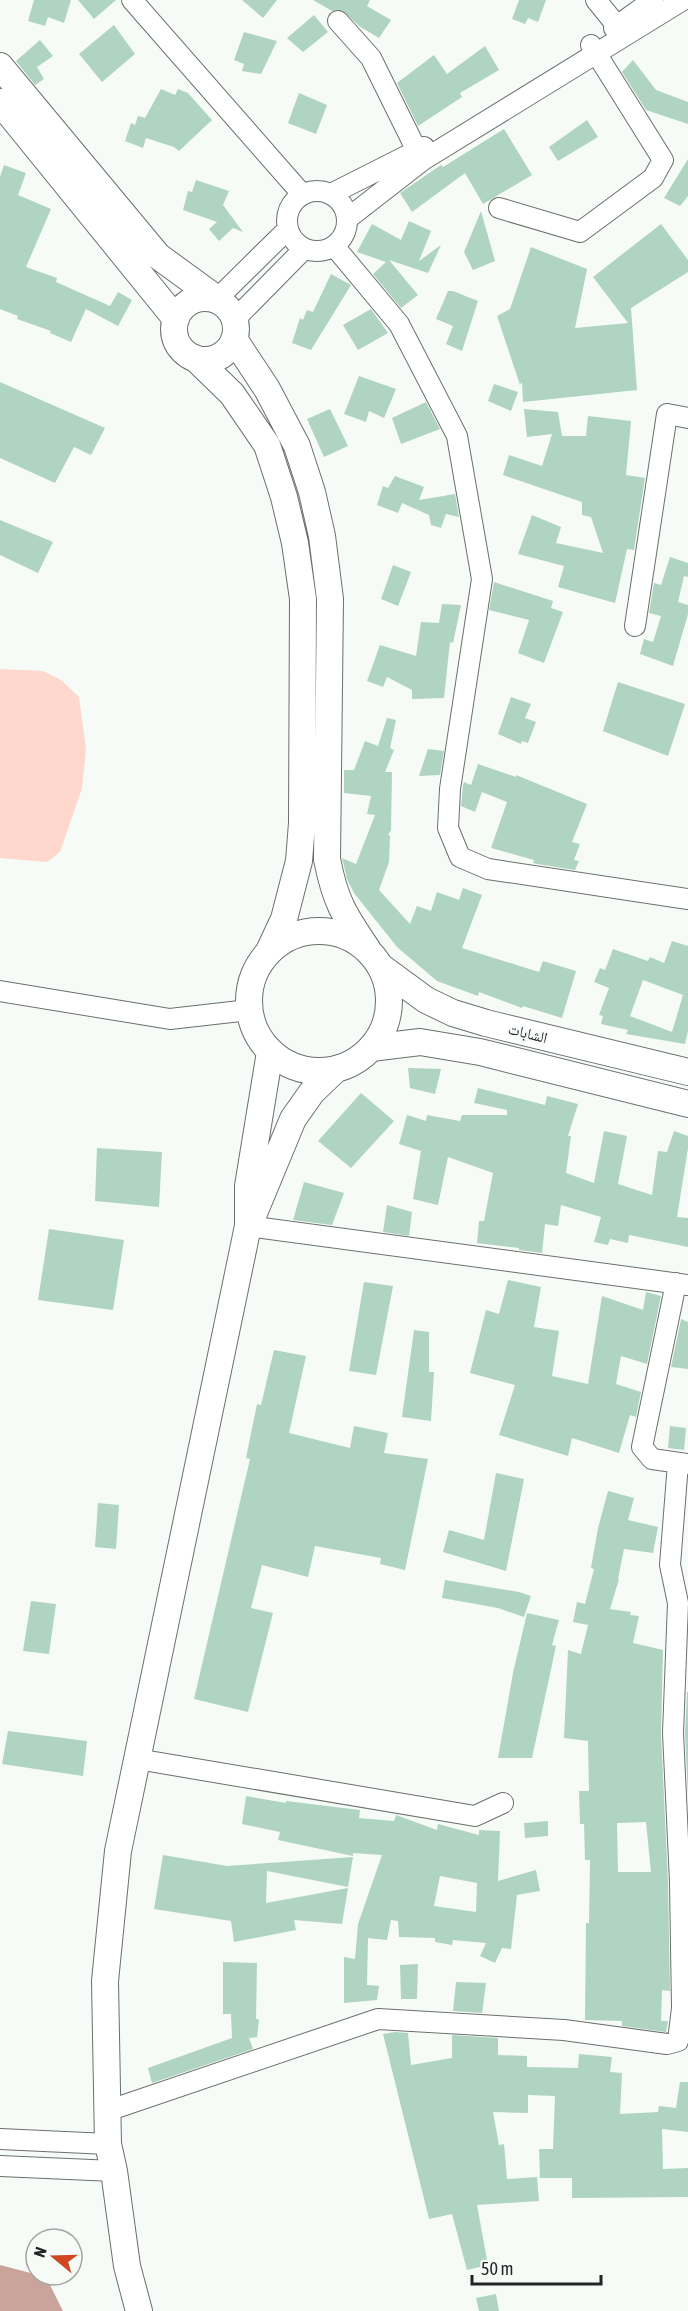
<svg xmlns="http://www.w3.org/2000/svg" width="688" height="2311" font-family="'Asap Condensed','Noto Naskh Arabic',sans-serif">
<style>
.green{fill:#fed7cd}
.water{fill:#caa49a}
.building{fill:#afd4c1;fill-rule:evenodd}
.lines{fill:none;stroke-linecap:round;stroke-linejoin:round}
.minor-casing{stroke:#6b706d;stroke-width:22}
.major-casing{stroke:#6b706d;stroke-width:28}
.minor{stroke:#fff;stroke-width:20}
.major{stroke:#fff;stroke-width:26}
.labels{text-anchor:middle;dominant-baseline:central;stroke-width:4.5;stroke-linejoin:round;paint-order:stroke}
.street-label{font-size:15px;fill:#232524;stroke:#f6fbf8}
</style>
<rect width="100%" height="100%" fill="#f6fbf8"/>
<!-- green -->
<path class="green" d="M0,669L43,671L61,680L79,697L86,749L82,788L60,852L47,862L0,858Z"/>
<!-- water -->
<path class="water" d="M0,2265L46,2277L63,2311H0Z"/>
<!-- building -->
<path class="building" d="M34,0H71L64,23L48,17L45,26L28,21Z
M78,0H116L94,19Z
M242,0H277L263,18Z
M313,0H370L367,6L391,20L379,38L359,26L342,10L332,11Z
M519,0H546L538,22L528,18L525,24L512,19Z
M314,15L328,32L303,52L287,38Z
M114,25L135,54L102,82L79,54Z
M244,32L277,41L261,74L242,71L244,64L234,60Z
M40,40L53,56L37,67L44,79L35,85L16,61Z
M485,46L499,70L460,93L462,97L418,126L397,83L434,55L447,74Z
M633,60L656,90L688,102V124L646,110L622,72Z
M161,89L175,95L178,89L188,93L212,120L179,151L174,147L146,138L143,148L125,141L131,123L135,125L138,116L145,118Z
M299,93L327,105L316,134L288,123Z
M587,120L598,137L558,161L549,147Z
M504,129L532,175L483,204L465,173L412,212L400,193L441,165L443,167Z
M688,159V196L680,206L664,198Z
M4,165L26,173L18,195L51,209L26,267L57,278L56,282L110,306L118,292L132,300L118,326L86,309L71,342L50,333L51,331L17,319L18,316L0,309V177Z
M196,180L229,191L223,205L243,232L233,228L219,241L209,229L217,222L183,210L188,191L192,192Z
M481,211L495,261L473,270L464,252Z
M409,221L431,231L419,261L441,245L428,273L389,260L418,295L401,308L373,274L386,262L357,252L372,224L401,240Z
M661,224L688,260V272L631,308L637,390L523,402L522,382L520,385L497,316L510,309L531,247L587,269L575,328L628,323L593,277Z
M331,274L351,285L311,350L292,343L300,318L303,320L307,310L313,312Z
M448,291H453L478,301L462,351L446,344L453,326L436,319Z
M371,309L388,333L358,350L343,325Z
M359,376L396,389L384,418L369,411L366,422L344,414Z
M0,382L105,428L91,455L74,447L55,483L0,458Z
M494,384L518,392L511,411L488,401Z
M426,402L440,429L401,444L392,418Z
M330,409L348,446L324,457L307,419Z
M524,409L558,412L562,436H586L588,416L631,421L626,475L645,478L634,550L627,549L615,603L558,587L564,566L518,554L532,515L561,527L556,543L603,553L591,517L582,515V502L503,475L509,455L542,466L552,434L527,437Z
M395,476L424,487L419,500L455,494L459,517L446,514L441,528L431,525L429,515L402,503L398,513L377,505L383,486L388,488Z
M0,520L53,542L38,573L0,555Z
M670,557L688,563V577L684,576L678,602L688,605V614L673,666L640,654L644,639L653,642L661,616L649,613L654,583L661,585Z
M393,565L411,572L398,606L381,599Z
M494,582L553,601L551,608L563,612L544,663L518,653L529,620L489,610Z
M442,604L461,605L453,643L450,642L444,698L412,699V690L387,677L383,687L367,681L380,645L416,656L421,622L439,623Z
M618,682L685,704L668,756L603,731Z
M511,697L531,704L525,718L536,722L528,743L522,741L521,744L498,734Z
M387,718L396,720L390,748L394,750L385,772H392L391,830L388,835L390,836L389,862L379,890L410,924L417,906L431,911L437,892L459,900L463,888L482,895L462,948L539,972L543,961L576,971L562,1018L523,1006L522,1008L479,992L478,996L437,981L397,947L354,893L347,879L342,858L356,864L375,815L367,814L371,796L344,793V770H354L365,741L378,746Z
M428,749L444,751L440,775L419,776Z
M478,764L516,777V775L587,804L572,842L580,844L574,860L579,861L575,870L537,864L533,863L534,860L491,848L507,802L482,792L475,812L461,806L463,785L464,782L471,785Z
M672,941L688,946V1031L685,1044L626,1034L628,1030L601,1024L603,1016L599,1015L609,988L594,982L600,968L605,970L613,949L648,961L650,957L664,963ZM643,980L683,995L672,1032L630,1016Z
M408,1068L441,1069L435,1094L410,1088Z
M478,1088L545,1105L547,1096L578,1104L568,1136H571L566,1173L594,1183L604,1131L627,1136L618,1184L652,1195L658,1151L667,1152L674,1131L688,1136V1148L677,1217L688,1218V1247L629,1235L628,1243L610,1239L608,1245L594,1242L601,1217L561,1205L558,1226L545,1224L542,1253L519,1250V1248L477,1243L479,1221H484L493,1173L448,1157L438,1205L413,1199L421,1151L399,1144L407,1115L426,1121L427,1115L460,1121L462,1115H507V1110L474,1103Z
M361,1093L394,1121L351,1168L318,1141Z
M97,1148L162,1152L159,1207L95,1201Z
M304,1182L344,1193L332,1225L293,1220Z
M387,1205L412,1212L409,1236L383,1232Z
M49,1229L124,1240L113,1310L38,1300Z
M508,1280L541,1287L534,1327L559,1331L552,1376L588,1384L602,1296L643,1310L646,1292L661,1296L647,1364L621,1356L616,1384L641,1392L636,1417L630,1415L619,1453L572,1438L568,1456L499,1435L515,1385L470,1373L486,1310L499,1314Z
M364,1282L393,1286L376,1375L349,1371Z
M681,1319L688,1322V1369L671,1367Z
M414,1330L429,1332V1372H434L431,1421L402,1417Z
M274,1350L306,1356L289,1433L350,1448L354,1426L388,1433L384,1453L428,1459L405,1570L380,1564L381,1558L315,1546L308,1577L262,1565L251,1608L273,1613L248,1712L194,1699L250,1459L246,1458L257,1404L261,1405Z
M670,1426L686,1428L684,1450L668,1448Z
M496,1473L524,1479L506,1571L443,1552L449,1530L484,1540Z
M608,1491L634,1498L628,1520L658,1527L653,1553L624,1549L618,1579H619L610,1609L631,1612L630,1615L639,1616L633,1643L663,1650L661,1733L668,1882L670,1991L662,1990L661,2021H668L666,2032L622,2026V2021L585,2020L586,1923H589L590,1860H585L584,1824H580L579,1791H589L588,1741L564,1738L568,1650L581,1654L588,1625L573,1622L577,1602L585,1604L594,1569L591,1568L598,1528ZM646,1822L651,1872H618L617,1823Z
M98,1503L119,1505L116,1549L95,1547Z
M445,1580L519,1592L531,1596L524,1617L498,1608L442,1598Z
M31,1601L56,1604L49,1654L23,1651Z
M527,1613L559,1620L552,1645L556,1646L532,1758H498L513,1673Z
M687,1692H688V1797L685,1733Z
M8,1731L87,1741L83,1776L2,1764Z
M246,1796L286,1803V1801L360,1810L359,1818L394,1821L396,1815L437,1830L438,1824L479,1835V1830L500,1831L498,1881L536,1870L540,1891L517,1895L511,1949L502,1948L495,1963L480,1956L486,1943L453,1940L452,1945L435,1942V1938L399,1937L398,1921L391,1920L387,1940L368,1938L367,1985L379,1986L377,2000L344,2003V1957L355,1959L358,1924L382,1855L353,1853V1856L278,1840L280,1832L242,1824ZM440,1876L477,1883L476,1912L434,1906Z
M548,1821V1836L525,1838L524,1823Z
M163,1855L227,1866L353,1857L348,1887L267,1871L266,1903L348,1888L342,1924L294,1920L296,1930L234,1942L231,1921L154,1909Z
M223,1962L257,1963L256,2019H259L257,2037L249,2038L253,2049L152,2083L148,2068L232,2038L231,2014H223Z
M418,1964L417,1999H401L400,1965Z
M456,1982L486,1983L482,2013L453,2011Z
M395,2032L408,2033L411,2065L452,2058V2035L498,2038V2055L527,2056V2067L578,2068L579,2054L612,2057L610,2072L622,2073L620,2114L658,2112L659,2106L676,2108L680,2082H688V2132L662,2129L663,2169L688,2168V2197L572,2198V2178H540L539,2149H553L555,2096L528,2095V2113L493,2112L499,2145L504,2144L507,2179L537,2177L539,2201L477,2205L488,2265L467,2270L452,2214L429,2219L383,2034Z
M496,2294L499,2311H479L476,2298Z"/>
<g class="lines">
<!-- minor casing -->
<g class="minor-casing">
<path id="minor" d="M132,0L302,194
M596,0L617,26
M338,21L371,58L417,151
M614,28L653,0
M287 221a30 30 0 1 1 60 0a30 30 0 1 1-60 0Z
M331,194L424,147
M499,208L580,232L653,178L663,160L591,45
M347,219L423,160L683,0
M334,246L399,324L457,436L482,579L450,789L448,828L460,857L488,869L688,899
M217,299L287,230
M235,319L304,249
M635,626L667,414L688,418
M0,991L170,1019L249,1010
M248,1226L688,1285
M676,1283L642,1447L652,1459L688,1464
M137,1759L475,1816L503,1803
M107,2111L378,2019L564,2030L667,2044L678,2041L682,2008L680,1882L673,1733L678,1603L670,1565L678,1463
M0,2139L108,2144
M0,2166L114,2171"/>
</g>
<!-- major casing -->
<g class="major-casing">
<path id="major" d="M0,66L158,256L217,299
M0,102L176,319
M174 329a31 31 0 1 1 62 0a31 31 0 1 1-62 0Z
M234,339L267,389L297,446L312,492L322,536L330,599L327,859C335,901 344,915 368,950
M195,358L232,394L267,445L284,497L295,543L303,599L302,823L299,861L284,919L269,951
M249 1001a70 70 0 1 1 140 0a70 70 0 1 1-140 0Z
M381,967L426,1000L453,1013L486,1023L688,1072
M371,1048L420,1042L480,1052L688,1104
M252,1218L293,1119L312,1092L336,1069
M139,2311L127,2266L114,2171L108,2144L105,1981L118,1851L248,1226V1186L270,1052"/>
</g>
<!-- minor -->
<use href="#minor" class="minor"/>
<!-- major -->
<use href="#major" class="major"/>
</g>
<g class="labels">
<!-- street labels -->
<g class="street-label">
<text transform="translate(528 1033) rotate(14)">الشابات</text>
</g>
</g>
<!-- north arrow -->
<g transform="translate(54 2257) rotate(289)"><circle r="28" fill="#f6fbf8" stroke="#a2a5a3" stroke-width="1.5"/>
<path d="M0-4.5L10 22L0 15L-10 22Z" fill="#d04721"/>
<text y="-9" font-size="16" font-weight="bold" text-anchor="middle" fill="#232524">N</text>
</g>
<!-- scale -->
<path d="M472 2275v9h129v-9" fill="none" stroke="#232524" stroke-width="3"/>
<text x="481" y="2275" font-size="18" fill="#232524" stroke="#f6fbf8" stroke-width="4.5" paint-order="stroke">50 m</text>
</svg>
